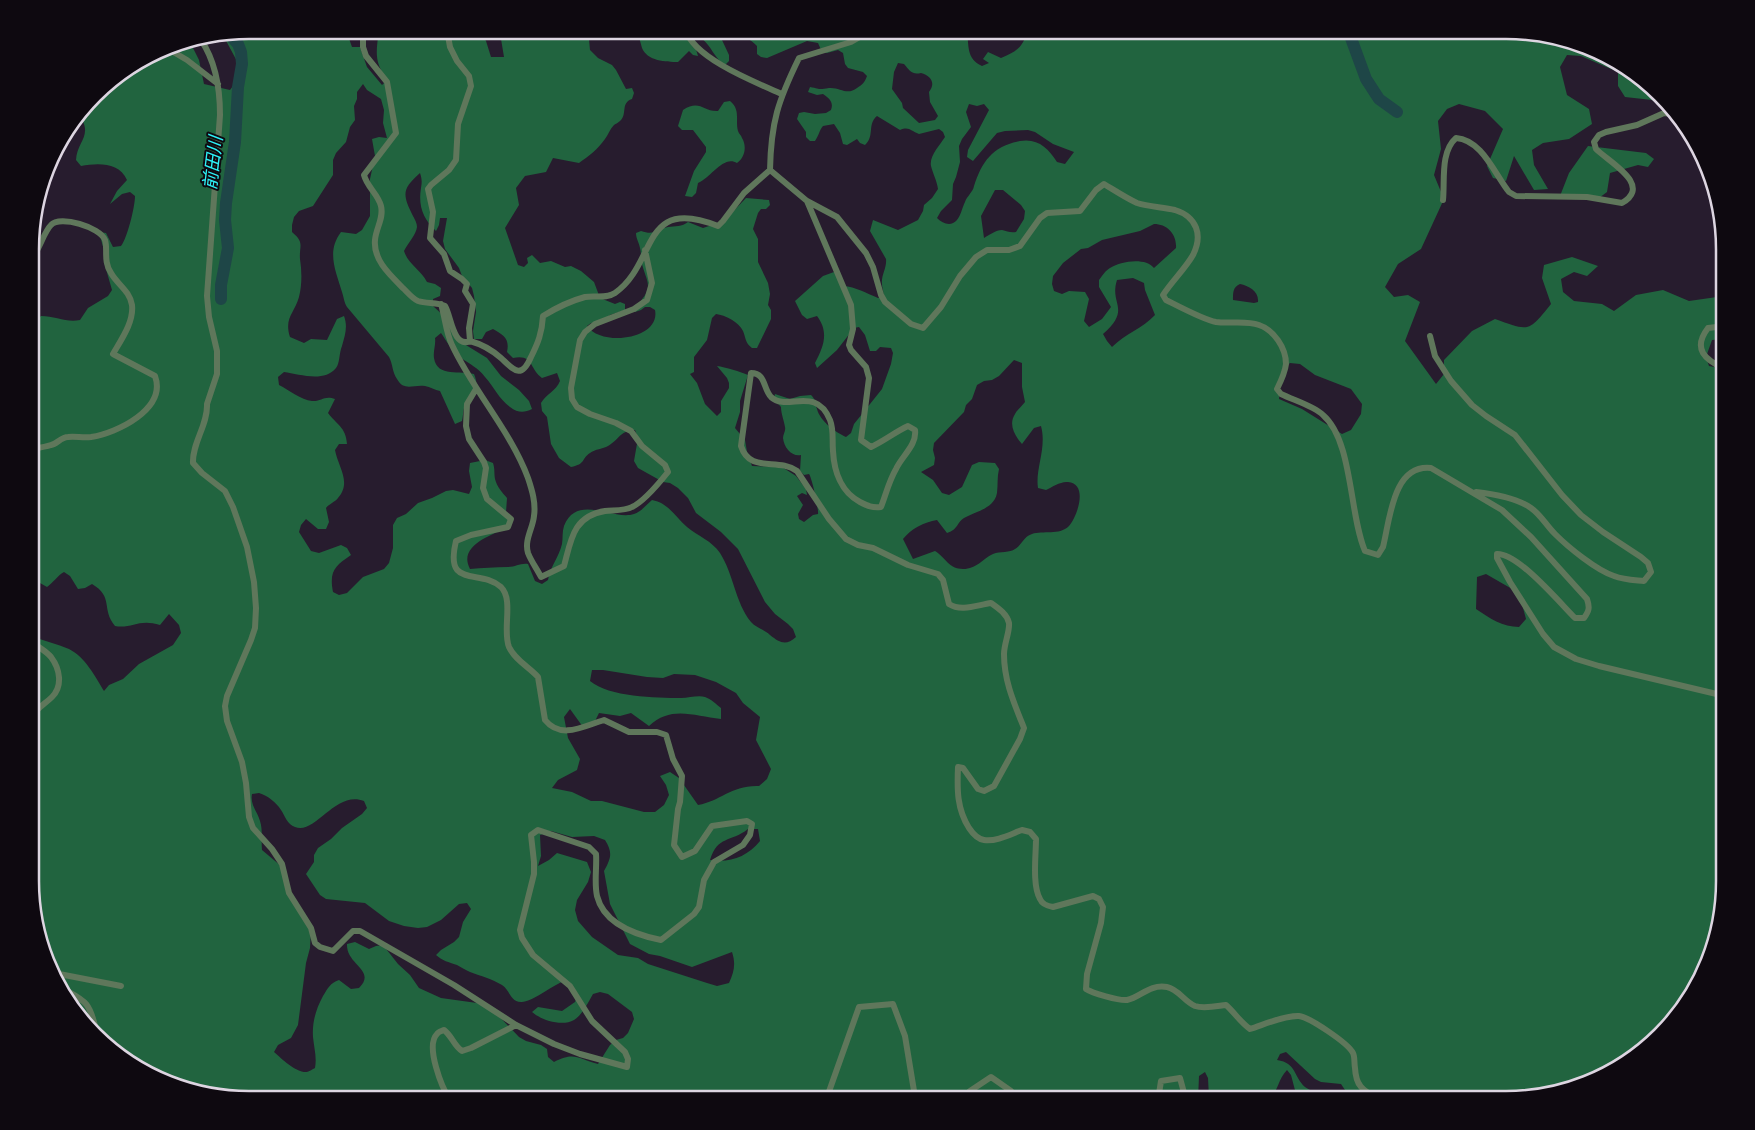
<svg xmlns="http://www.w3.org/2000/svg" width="1755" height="1130" font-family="Montserrat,'Noto Sans JP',sans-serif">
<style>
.forest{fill:#21643f;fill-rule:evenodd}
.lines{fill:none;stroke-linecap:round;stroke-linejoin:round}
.river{stroke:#1e4647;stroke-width:12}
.minor{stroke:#5f775b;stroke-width:6}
.labels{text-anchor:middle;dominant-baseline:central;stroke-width:4;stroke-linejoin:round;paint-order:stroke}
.water-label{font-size:18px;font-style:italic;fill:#2df2f7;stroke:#0e0910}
.rim{fill:none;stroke:#ddd5e1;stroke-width:2.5}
</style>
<rect width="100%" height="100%" fill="#271c2e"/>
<!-- forest -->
<path class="forest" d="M249,30H346L352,47H360L367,67L382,85L387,80C374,61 376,53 379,30H480L486,41L491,57H504L500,33L495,30H585L589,39L590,50L598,58L612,65L616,70L626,89L632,88L634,93L632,99C620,103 628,114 620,121C618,123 615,124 614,125C610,129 608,135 605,139C598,149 589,156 579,163L553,158L546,172L525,176L516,188L519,205L505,228L518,265L524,267L528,263L527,258L532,255L540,263L551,261L565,267L571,266L581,271L594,282L600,298L615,304L620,302L625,304V310L610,315L601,322L591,323L587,326C601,347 661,340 655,310L650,307H645L641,310L635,312L636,306C656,286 646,283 641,260C641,256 641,251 640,248C639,242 636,239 636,233L641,231C655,236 657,229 668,227C675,226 682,227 688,222L703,228L724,221L746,198L769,200L770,205L766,209H761L758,213L753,229L758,239V262L768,283L770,294L768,305L771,310V319L757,348H752C745,343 746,338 743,331C739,322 725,315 716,314L712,318L707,340L694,357V372L690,374L697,383L705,404L717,416L721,412V401L729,388V383L727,378L717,366C725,367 741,372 748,375L740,401V412L735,428L745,440L747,452L752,466L782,467L796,476L806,489L807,495L802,493L797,496L803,505L798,514L799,519L804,522L813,515L818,514C819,510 812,478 809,474L804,475L800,471L801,455C792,457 784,448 783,438C783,434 786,431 785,427C784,420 781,414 781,407L774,399L775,394L790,399L800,396L811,395C816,400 815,403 817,409C820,421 835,432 846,437L851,433L854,424L882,389L891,364L893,353L891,348L880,347L876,351H870L865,335L859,327L854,328L837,350L817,368L815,363C824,346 829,332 817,316L807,319L802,315L795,301L823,276L834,272L843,286C856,287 866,293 878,298L883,296C884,290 882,289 882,284C881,275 887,268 886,259L870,231L873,220L898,230L918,220L923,211L924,205L932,198L938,189C937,181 933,174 931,166C929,156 940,145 945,137L943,132L939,129L919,134C911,131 909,126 900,130L877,116C867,124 875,136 865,145L860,143L857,139L847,145L843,144L840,133L834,124L823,126C819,131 819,135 815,141H810L806,137V132L797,119L799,113L804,112L815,114L826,113L831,110C834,102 829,98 823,94L817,95L808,92L810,87C821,89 818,90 829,88C840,87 847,96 857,88C862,85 865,82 867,76L863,72L848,68L845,64L843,53L838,50L827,53L822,52L818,43L807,41L767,58L761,57L757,54V46C748,37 737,31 724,36L722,40L729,55V61L725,65C713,58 711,42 696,35L693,39L698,56L693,55L689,51L678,62C666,62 647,61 642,48C640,40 639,36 634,30H967C969,45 966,59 982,66L989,63L983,59L988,52L1001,58C1016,52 1024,47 1027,30H1506L1576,42L1628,67L1669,111L1652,100L1625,97L1618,86V72L1581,56L1567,55L1560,67L1567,95L1589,109L1592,124L1569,139L1543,143L1532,150L1534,165L1548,189L1534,190L1514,156L1506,181L1493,178L1487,166L1503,129L1485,111L1459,104L1447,109L1438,121L1441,149L1434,175L1444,199L1421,249L1398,264L1385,287L1394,297L1408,295L1420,302L1405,341L1436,384L1444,374V360L1472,331L1495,319C1529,331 1528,333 1551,304L1542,278L1544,265L1572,257L1598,266L1587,276L1574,272L1561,279L1563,292L1574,301L1602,304L1614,311L1636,295L1663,290L1689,301L1717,297L1725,299V339L1712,340L1706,357L1709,366L1725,369V895L1713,951L1688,1003L1615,1071L1520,1100H1304L1296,1094L1291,1075L1287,1070C1278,1079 1278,1092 1269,1100H1210L1209,1098L1208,1078L1205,1072L1199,1076L1198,1100H249L179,1088L127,1063L60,991L32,909V636C44,641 57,644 69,649C85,657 95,676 104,691L109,685L123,679L139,664L173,645L181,633L179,625L169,614L160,625C139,618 132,629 115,626C101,609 114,597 92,584L85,588L78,589L70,576L64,572C57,576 54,582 47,587L40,583H32V333L36,321L41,316C55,316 67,323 80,320L88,308L108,296L112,290L104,262L105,254L99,232L106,233L113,247L121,246C127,239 135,207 135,196L130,192L122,194L110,204L117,191L127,180C119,162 98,163 81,166L76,160C77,141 93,136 80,116L104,85L166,47L190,42L199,60L204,84L230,90L238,79L239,65L223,35ZM898,63L904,64C910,71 912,75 921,73C931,76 936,83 929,92L930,102L938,116L935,120L919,123L903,108L902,103L892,89L894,72ZM363,84L367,90L381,99L384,110L383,123L387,138L379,137L372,139L375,156L370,179V216L362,230L356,234L341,232C326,252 336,271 342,292C344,298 344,302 347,307L389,357C393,364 392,372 397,379C404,392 414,384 425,386C430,387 435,390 440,391L455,424L462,421C463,417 463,412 464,408C469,392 482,394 474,374C461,370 437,378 434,358C433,351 436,345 435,338L441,333C447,342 452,351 461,358C470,364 478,368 485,377C494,387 499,399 510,407C518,413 524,413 532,409L529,401L519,390L501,376L487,358L461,342L445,317L433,306V299L440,296L441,288L435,284L427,282C421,270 408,264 404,251C408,243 416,235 417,227C417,223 415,220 413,216C402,194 402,189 420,173C422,179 422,182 421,188C418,206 423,219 436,231L439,225L440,218H447L443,241L445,249L459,268L462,276L472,288L474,296L476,312L473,331L474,339H482L486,332L493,329C503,335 510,338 507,352L513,358C534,354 529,369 542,378L557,373L560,381C556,391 546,394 541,403L542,411L547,417L551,444L559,458L571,467C586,464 581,459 590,453C595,449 603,449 608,446C620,439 619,431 635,430L638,438L634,461L638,468L663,482L670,483L678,488L688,498L696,513L721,532L738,549L765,602L775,614L788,624L793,629L796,637C786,646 780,643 770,635C764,629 756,628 751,622C735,602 734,575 720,553C712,541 698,536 687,527C675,517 669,503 652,500C646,505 641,512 634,514C613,521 577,493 564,526C562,532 563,538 562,544C559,557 550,567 548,580L542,584L535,581L528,564C520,563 516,567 508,567C495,567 482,568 470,569C457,545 494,534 511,526L506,512L507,498C502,492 497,487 495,479C494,473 495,469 493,463L485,460L470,463L469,471L472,487L469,494L453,490L446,491L432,498L418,503L406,514L397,518L393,525V548L389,563L384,569L363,577L347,593L339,595L333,592C329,571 335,566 351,555L347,548L341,545L319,553L311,551L299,532L301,525L306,519L318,529H326L329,522L326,508C329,504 335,502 338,498C352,482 338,467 335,450L339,444H347C346,427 336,424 328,413L335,399C324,395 321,402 312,401C301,400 289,390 279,385L278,377L284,372C299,374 324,383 336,368C340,363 339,353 342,346C345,335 348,327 344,316L337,319L327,340L311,339L304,343L290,337C284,318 294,314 299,297C302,285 302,272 300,259C299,245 305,243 292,232V225L294,217L299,211L313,206L333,175V160L336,153L346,142L350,127L355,120L354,106L357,99V92ZM969,104L977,106L984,104L989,110L968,150L967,157L973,161L997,133L1005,131L1028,130L1035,132L1053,144L1074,152L1065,164L1057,162C1048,148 1038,138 1020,141C993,146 982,161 974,186C973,192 967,196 965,202C962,208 961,215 957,220C951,227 943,224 937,218L941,211L952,200L953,184L956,177L960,162L959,146L962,139L971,127L966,112ZM995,190H1003L1021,205L1025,211L1024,219L1016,232C1010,233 1007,231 1002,230C996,230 989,235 984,238L981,216ZM1154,224C1167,224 1177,234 1176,248L1154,268C1146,257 1120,261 1110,268C1106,270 1102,276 1099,280V287L1111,307L1102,319L1089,327L1084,321L1089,299L1085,292L1069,291L1062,294L1054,291L1052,284L1053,276L1063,263L1081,249L1088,248L1102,240L1140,231ZM1133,278L1144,283L1145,290L1155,315C1143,328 1125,334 1112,347L1107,341L1103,334C1132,308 1109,305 1117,280ZM1240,284C1249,286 1259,291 1258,302L1254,303L1233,300C1233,292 1233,287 1240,284ZM1014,360L1022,363V387L1025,402C1022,406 1017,410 1015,414C1008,425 1015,436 1022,444L1034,428L1041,426C1047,448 1035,469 1038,488L1046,490C1052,487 1061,481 1068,482C1089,484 1077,517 1069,526C1059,536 1043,530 1032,534C1023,537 1022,545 1015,549C1010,553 1000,551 993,554C982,559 977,569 963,569C949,569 946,558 935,551L913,559L903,539C911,529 924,522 937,520L947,533C959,529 956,523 964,518C976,511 994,509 997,493C998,485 997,477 999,469L995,463L979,462L972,465L962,487L949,495L942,493L933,480L921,472L934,465L935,458L933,450L934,443L964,412L966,405L972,399L977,385L984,381L992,380L999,376ZM1290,363L1300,364L1315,375L1351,389L1362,404L1361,414L1351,430L1342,434L1302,409L1279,399L1282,370ZM1486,574L1519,593L1526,619L1519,627C1503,627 1489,618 1476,609L1477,577ZM592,670H603L647,677L663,678L674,674L695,675L716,682L736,693L743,703L760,717L756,740L771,769L767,779L759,786C731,785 721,801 698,805L679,778L670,772L660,776L666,785L669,795L664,805L655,812H644L602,801H591L572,792L552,788L558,780L577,770L580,759L568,738L564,717L570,709L583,727L594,723L599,713L620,716L631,713L649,726C671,705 694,716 721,719V708C716,704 711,699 705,697C698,695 689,698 681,698C656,698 609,697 590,681ZM259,793C268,796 276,802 281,810C285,816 287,824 295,827C316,835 335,790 364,801L367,808L362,814L342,828L331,839L318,848L314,855V862L306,874L320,895L326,899L365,903L389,921L404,926L418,928L427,927L441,920L459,904L467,903L471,909L463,922L459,937L454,942L441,950L436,955C443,961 448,962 457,965C461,967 465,970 470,972C481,976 492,979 502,985C510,990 510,1002 521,1002C530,1003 552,986 562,982L578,995L575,1002L562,1011L538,1007L532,1012C541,1020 562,1027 574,1020C582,1015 588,1003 593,994L600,992L608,994L632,1012L634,1019L628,1033L623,1038L616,1040L610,1045L598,1064C578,1059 575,1051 554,1062L548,1057L547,1049L541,1045L526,1041L519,1037L491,1008L477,1003L441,998L419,988L410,975L398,964L383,945L376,946L369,949L355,942L347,944C346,965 377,970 359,988L351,989L339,980C330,983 328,988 323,996C316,1009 312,1022 313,1037C314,1048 317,1057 315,1068C313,1069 308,1072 307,1072C296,1073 282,1059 274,1052L278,1045L291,1038L298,1025L306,963L310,948L311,930L286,890L281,866L262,850C261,840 263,830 260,821C257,811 250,805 252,794ZM748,829H758L760,841C747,857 730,863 710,860C718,835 730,843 748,829ZM551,831L572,837L594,836L605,840C613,853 611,858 604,871L610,904L630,944L649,954L660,956L692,967L732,952C736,964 734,972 729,983L717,986L707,983L648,964L638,958L618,955L592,937L578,921L575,910L577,900L588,882L591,872L587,862L557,853L549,860L538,866L541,856L540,835ZM1286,1052L1315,1079L1321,1082L1341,1084L1345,1090C1333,1092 1315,1095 1305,1087C1293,1076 1297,1063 1277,1060L1280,1054Z
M730,101C741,110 735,120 738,131C739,134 741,135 742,138C747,146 745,158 737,163C723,155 711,178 698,183L696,193L692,197L685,196L694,171L706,152V147L693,130H682L678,126L683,110C700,99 703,112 718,111L724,102Z
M1588,146L1646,153L1654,159L1648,167L1638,165L1610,173L1607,192L1599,198L1560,196L1569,173Z"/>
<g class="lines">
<!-- river -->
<path class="river" d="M1348,30L1366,79L1379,99L1397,112
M221,299V285L228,248L225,220L226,203L235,142L238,87L242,64L241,52L238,44L229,34"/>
<!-- minor -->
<path class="minor" d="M363,30V47L366,56L387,82L396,133L364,175C367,187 378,194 381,206C384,218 376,228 375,240C373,260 390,275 404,289C408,293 413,299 418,301C427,304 437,302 445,306C451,315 453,349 470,341C481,344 492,350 501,358C514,370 521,380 531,357C538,343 542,333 543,316C556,308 570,301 585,297C595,295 606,299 615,293C658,263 640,195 718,226L723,221L744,193L770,170
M447,30L450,47L457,61L469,76L471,86L458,124L456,160L449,170L431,185L428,189L433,212L430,238L444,254L450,271L462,279L467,284L465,291L473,304L469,328L470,341
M686,30C693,58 757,83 782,94
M872,30L851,42L799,58C778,101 771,122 770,170L807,201L837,217L866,253L873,267L881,295L885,302L911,324L923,328L941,307L960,276L976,257L987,250H1009L1020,246L1040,218L1047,213L1080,211L1096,190L1104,184C1114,190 1126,198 1137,203C1149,207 1163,207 1175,210C1197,217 1203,235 1193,255C1185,269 1172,281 1163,295L1166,300C1178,306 1204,320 1216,322C1230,324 1245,320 1259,325C1274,330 1286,348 1286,364C1285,373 1281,381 1277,389L1281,394C1293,400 1314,406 1323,415C1353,441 1349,514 1365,551L1378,555L1383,547C1390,519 1393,464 1431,468L1502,510L1531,537L1587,599C1590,608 1589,611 1584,618H1575C1559,602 1518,553 1497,554V558L1510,582L1543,634L1554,647L1576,659L1599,666L1725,696
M201,40C216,62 220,89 220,115L207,296L209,317L217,351V374L207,404C208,425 192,443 193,463L202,473L225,491L233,507L247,547L254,582L256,608L255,628L251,640L227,696L225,706L227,721L242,762L246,783L249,817L253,828L272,849L282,864L289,893L311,928L315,943L320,947L333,951L353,931H360L454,985L516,1025L554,1044L580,1054L627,1067L628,1059L625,1052L592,1021L570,986L533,955L522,938L520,930L534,874V862L531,835L538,830L589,847L596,854C597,867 594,883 597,896C604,924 636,935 661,940L694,914L699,907L704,880L714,862L743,845L750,835L752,824L747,821L712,826L695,851L682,857L674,845L678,809L680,802L682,776L673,759L666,735L657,732H629L604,720C584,726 561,740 545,720L538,677C529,667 515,660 509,647C502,630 514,600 501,587C480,568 444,590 456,541L471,535L508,527L511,519L487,499L483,488L486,468L484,462L469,439L466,426L467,404L476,389
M165,47L187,60L218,84
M1443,200C1445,181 1440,152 1456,138C1482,140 1494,173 1509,192L1516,196L1587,197L1622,203C1653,185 1609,162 1596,149L1594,142L1599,135L1606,132L1637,125L1664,113L1671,114
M807,201L851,305L853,329L849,345L851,350L866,367L869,378L861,440L871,447C884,441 895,432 908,426L915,430C917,445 902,456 896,469C889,481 886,494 881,507C872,508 868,506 860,502C841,492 834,471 833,451C832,440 834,430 830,420C816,385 787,412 771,397C763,389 766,373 751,373L741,446C750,474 778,457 797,471L829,519L846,539L858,545L873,548L908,565L938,574L943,580L949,604C961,612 977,605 991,603C998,608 1007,614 1009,623C1010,631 1004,644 1004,654C1004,681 1014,703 1024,728L1020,739L994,786L984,791L978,789L963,768L958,767C957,790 957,809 969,828C973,834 978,839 984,840C996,842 1011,834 1022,830L1030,832L1036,839C1036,855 1032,885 1040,899C1042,904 1047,906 1053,907L1093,896L1099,899L1103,907L1101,923L1087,974L1086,989C1092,993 1119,1001 1127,1000C1141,997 1149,984 1167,987C1178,989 1185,1002 1195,1006C1204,1009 1217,1006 1226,1005C1235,1013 1240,1022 1250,1029C1263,1025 1285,1015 1299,1016C1309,1017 1348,1043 1353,1053C1355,1057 1354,1063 1355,1068C1356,1087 1363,1090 1379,1100
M32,239L35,223V209
M32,250L36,252C41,244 45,231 51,225C60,215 100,227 105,240C108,249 103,261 111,273C117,284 130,291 132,305C134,322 121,340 113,354L155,376C167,409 117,433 91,437C83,438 75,436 68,437C61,437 57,444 51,445C45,447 38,448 32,449
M441,304C445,317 446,333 452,345C474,392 510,430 528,478C532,490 536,503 534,516C533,528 524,540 528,553C531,561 537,569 541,577L564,566C571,540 573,516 605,511C613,510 625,511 632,507C643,502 660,482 668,472L665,465L642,446L631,431L616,423L590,414L577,407L572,399L571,388L580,340L585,332L595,324L634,309L647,300L652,283L645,250
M1725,326L1708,328C1692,349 1705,360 1725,369
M1430,336L1435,356L1451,381L1472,405L1486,416L1515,435L1562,495L1581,515L1603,532L1641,557L1648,563L1651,572L1644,581C1634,580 1624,580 1614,576C1596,570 1568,547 1555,534C1546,525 1541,515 1531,508C1517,498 1493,494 1476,492
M32,642C38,647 46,651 51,657C60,669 63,686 52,697C45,704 37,708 32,716
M32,789L36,802V815L32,817
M54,973L121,986
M58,986C84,1001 89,999 96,1030
M126,1061L132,1065
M450,1100C442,1088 425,1046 437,1034C438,1032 442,1031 444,1030C452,1036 454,1046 462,1051L471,1048L516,1025
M826,1100L859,1007L893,1004L905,1036L915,1097L921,1100
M960,1100L970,1091L991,1077L1011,1091L1013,1100
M1158,1100L1161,1081L1180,1078L1186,1100"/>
</g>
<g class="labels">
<!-- water labels -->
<g class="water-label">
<text transform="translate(213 163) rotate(-83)">前田川</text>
</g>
</g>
<!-- crop -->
<path d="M0 0H1755V1130H0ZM249 39H1506A210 210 0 0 1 1716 249V881A210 210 0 0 1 1506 1091H249A210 210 0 0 1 39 881V249A210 210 0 0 1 249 39Z" fill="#0e0910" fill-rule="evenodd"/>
<path class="rim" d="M249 39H1506A210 210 0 0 1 1716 249V881A210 210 0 0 1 1506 1091H249A210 210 0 0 1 39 881V249A210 210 0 0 1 249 39Z"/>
</svg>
